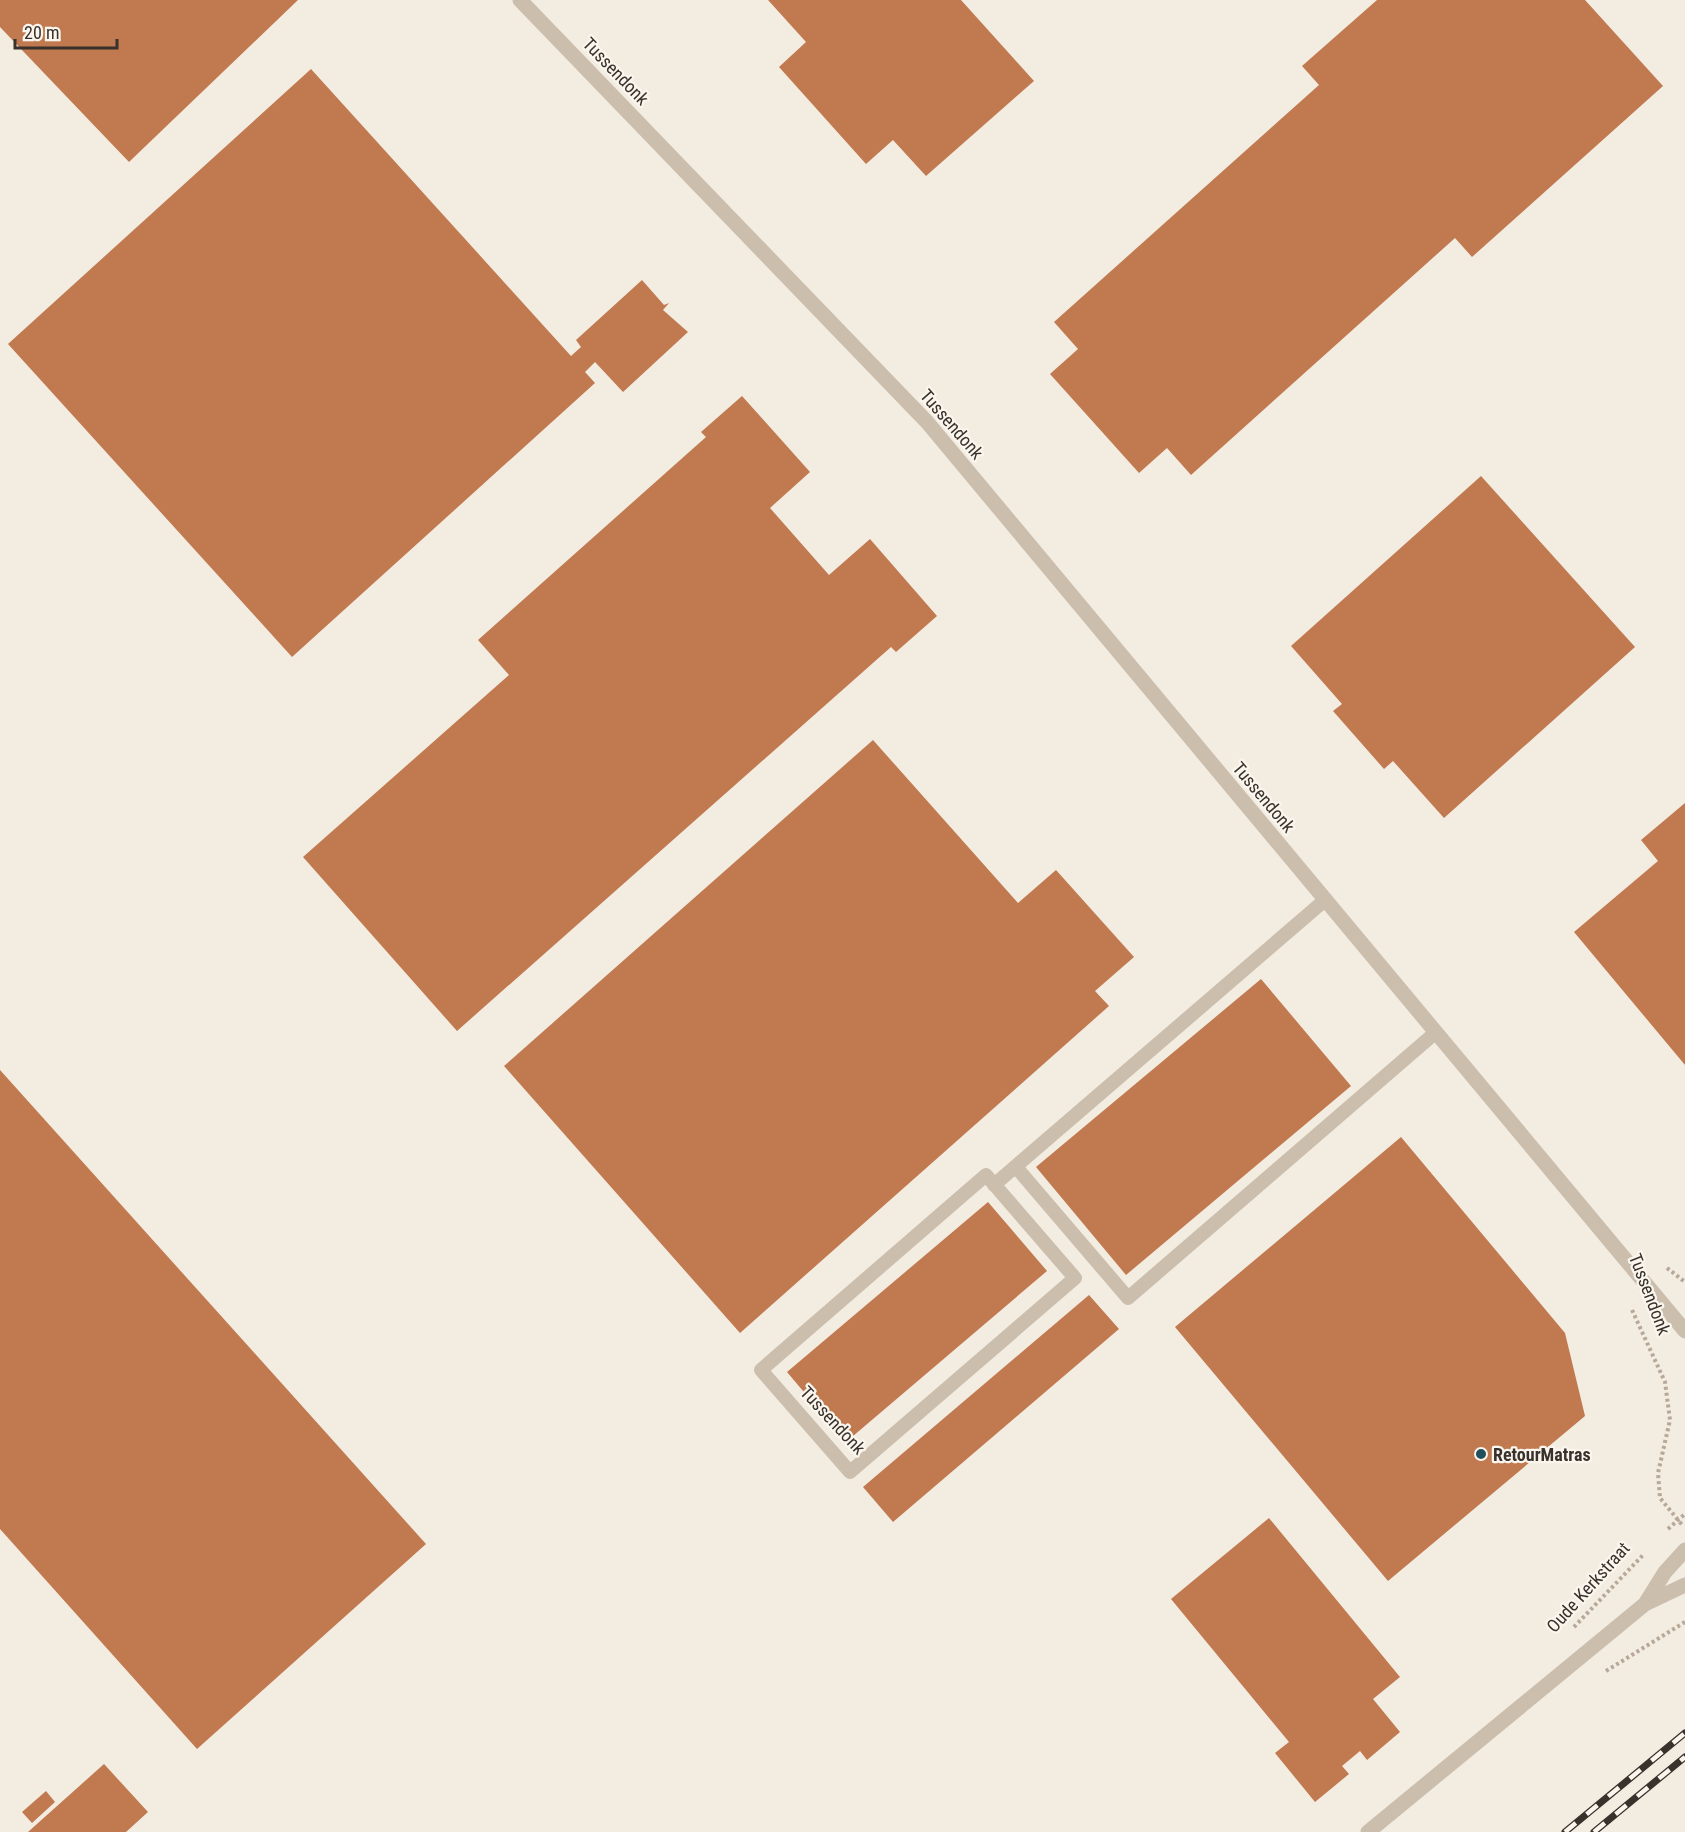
<svg xmlns="http://www.w3.org/2000/svg" width="1685" height="1832" font-family="'Roboto Condensed',sans-serif">
<style>
.building{fill:#c17950}
.lines{fill:none;stroke-linecap:round;stroke-linejoin:round}
.path{stroke:#b7a897;stroke-width:4;stroke-dasharray:3 3;stroke-linecap:butt}
.lane{stroke:#cbbead;stroke-width:14}
.street{stroke:#cbbead;stroke-width:15}
.rail-casing{stroke:#39312b;stroke-width:7}
.rail{stroke:#faf6ee;stroke-width:4.5;stroke-dasharray:14;stroke-linecap:butt}
.poi-dot{fill:#22505a;stroke:#faf6ee;stroke-width:2}
.labels{text-anchor:middle;dominant-baseline:central;stroke-width:4.5;stroke-linejoin:round;paint-order:stroke}
.street-label{font-size:18px;fill:#39312b;stroke:#faf6ee}
.poi-label{font-size:18px;font-weight:bold;fill:#39312b;stroke:#faf6ee;text-anchor:start}
</style>
<rect width="100%" height="100%" fill="#f3ece1"/>
<!-- building -->
<path class="building" d="M0,0H298L129,162L0,27Z
M768,0H961L1034,81L926,176L893,140L866,164L779,67L806,42Z
M1377,0H1585L1663,86L1472,257L1455,238L1191,475L1167,448L1139,473L1050,374L1078,349L1054,322L1319,85L1302,66Z
M311,69L571,356L581,347L576,340L642,280L664,305L669,303L663,310L688,332L623,392L595,362L585,372L595,383L292,657L8,344Z
M742,396L810,472L770,508L829,575L870,539L937,616L896,652L891,647L457,1031L303,857L509,675L478,640L706,437L701,432Z
M1481,476L1635,647L1444,818L1393,761L1384,769L1333,711L1342,704L1291,646Z
M873,740L1018,903L1056,870L1134,957L1095,991L1109,1006L740,1333L504,1066Z
M1685,803V1065L1574,932L1658,861L1641,840Z
M1261,979L1351,1086L1126,1275L1036,1167Z
M0,1070L426,1544L197,1749L0,1529Z
M1401,1137L1565,1333L1585,1416L1388,1581L1175,1327Z
M988,1202L1047,1271L846,1442L787,1372Z
M1089,1295L1119,1329L893,1522L863,1487Z
M1269,1518L1400,1677L1373,1699L1400,1732L1367,1760L1360,1751L1342,1766L1349,1774L1315,1802L1275,1753L1289,1742L1171,1599Z
M104,1764L148,1812L126,1832H28Z
M46,1791L55,1802L32,1823L22,1812Z"/>
<g class="lines">
<!-- path -->
<path class="path" d="M1667,1268L1685,1282
M1632,1310L1665,1382L1670,1420L1658,1473L1660,1498L1683,1526
M1668,1529L1685,1514
M1574,1627L1644,1554
M1606,1671L1685,1622"/>
<!-- lane -->
<path class="lane" d="M1016,1167L1128,1298L1435,1033
M986,1175L1075,1278L850,1472L761,1370Z
M994,1185L1325,900"/>
<!-- street -->
<path class="street" d="M520,0L927,422L1685,1331
M1645,1604L1665,1572L1685,1550
M1368,1832L1645,1604L1685,1585"/>
<!-- rail casing -->
<g class="rail-casing">
<path id="rail" d="M1565,1832L1685,1733
M1594,1832L1685,1757"/>
</g>
<!-- rail -->
<use href="#rail" class="rail"/>
</g>
<!-- markers -->
<circle class="poi-dot" cx="1481" cy="1454" r="6"/>
<g class="labels">
<!-- street labels -->
<g class="street-label">
<text transform="translate(616 71) rotate(46)">Tussendonk</text>
<text transform="translate(952 424) rotate(49)">Tussendonk</text>
<text transform="translate(1264 797) rotate(50)">Tussendonk</text>
<text transform="translate(1650 1294) rotate(69)">Tussendonk</text>
<text transform="translate(833 1420) rotate(47)">Tussendonk</text>
<text transform="translate(1588 1587) rotate(-48)">Oude Kerkstraat</text>
</g>
<!-- poi labels -->
<g class="poi-label">
<text x="1493" y="1454">RetourMatras</text>
</g>
</g>
<!-- scale -->
<path d="M15 39v9h102v-9" fill="none" stroke="#39312b" stroke-width="3"/>
<text x="24" y="39" font-size="18" fill="#39312b" stroke="#faf6ee" stroke-width="4.5" paint-order="stroke">20 m</text>
</svg>
